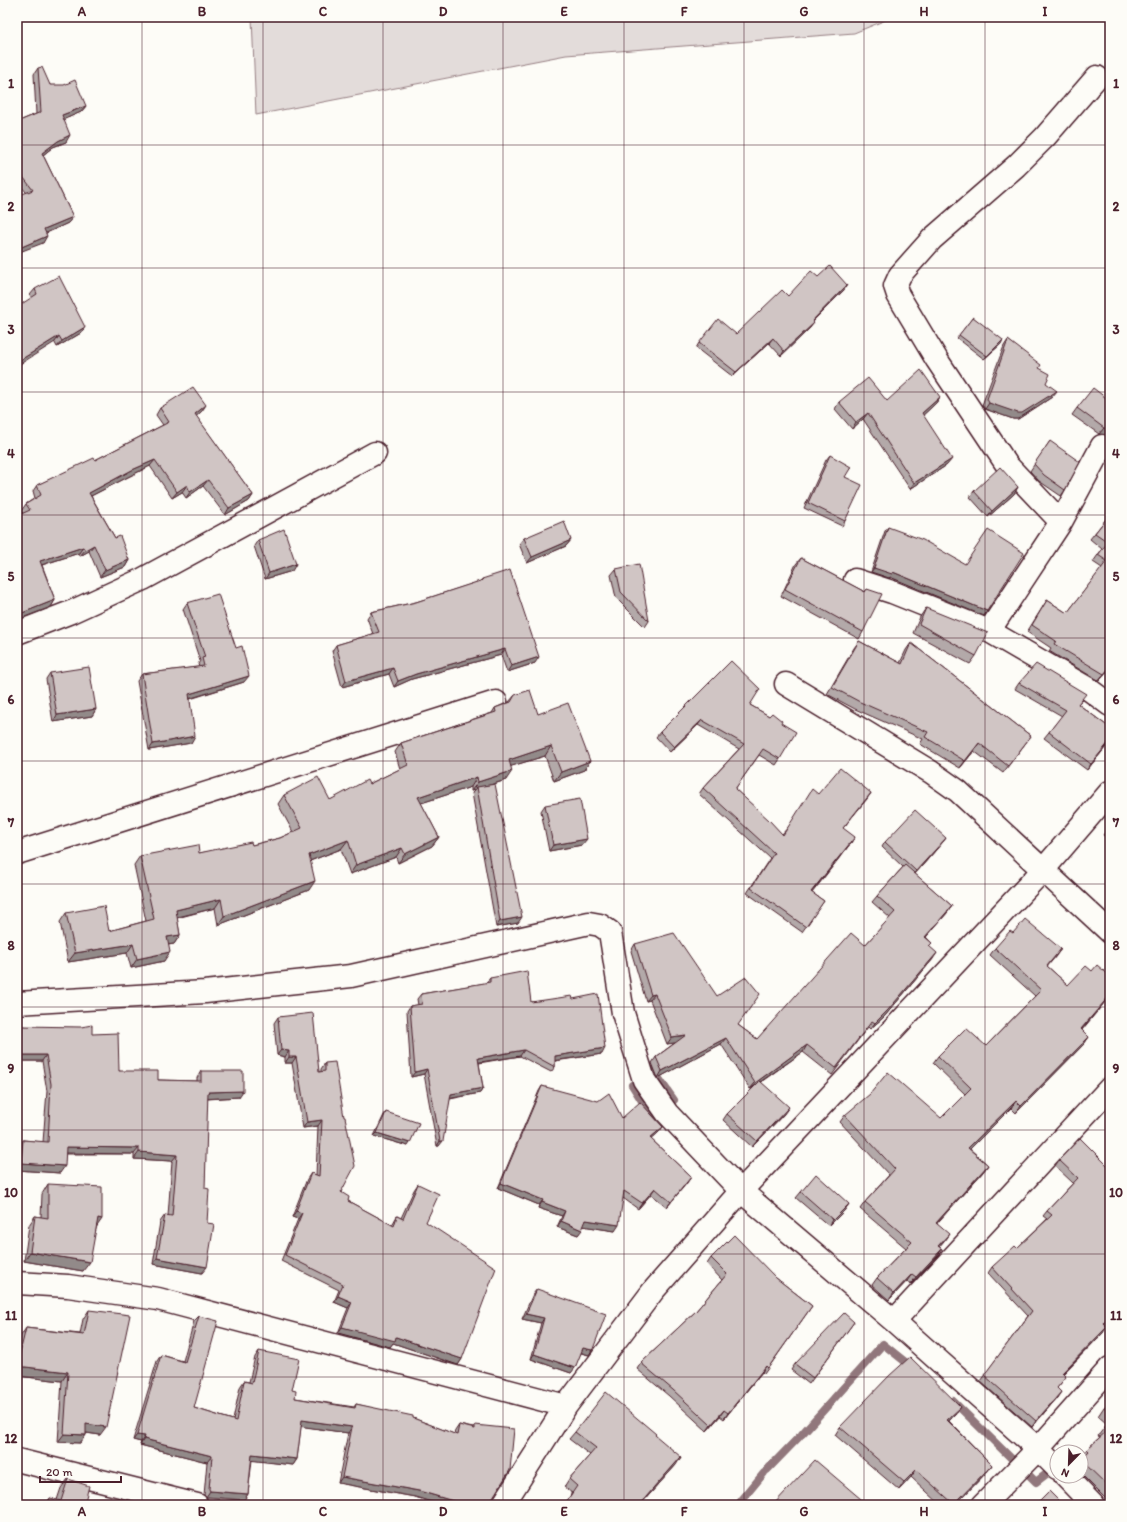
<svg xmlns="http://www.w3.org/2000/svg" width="1127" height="1522" font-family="Itim,sans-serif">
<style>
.green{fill:#e3dcda;stroke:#967e82}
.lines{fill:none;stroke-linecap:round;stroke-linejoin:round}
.stream{stroke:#91777b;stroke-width:8}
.minor-casing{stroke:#4a1f2b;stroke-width:25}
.minor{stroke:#fdfcf7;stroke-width:22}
.wall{fill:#b3a9a9;stroke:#4a1f2b}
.shaded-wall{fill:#928a89;stroke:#4a1f2b}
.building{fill:#d0c5c4;stroke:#4a1f2b}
.grid{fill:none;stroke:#4a1f2b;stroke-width:1;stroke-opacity:0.55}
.neatline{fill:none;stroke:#4a1f2b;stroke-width:1.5}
.grid-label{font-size:13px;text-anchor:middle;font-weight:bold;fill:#4a1f2b}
</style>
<rect width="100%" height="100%" fill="#fdfcf7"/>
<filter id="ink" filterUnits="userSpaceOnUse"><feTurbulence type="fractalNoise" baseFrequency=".025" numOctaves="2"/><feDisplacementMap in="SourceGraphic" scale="8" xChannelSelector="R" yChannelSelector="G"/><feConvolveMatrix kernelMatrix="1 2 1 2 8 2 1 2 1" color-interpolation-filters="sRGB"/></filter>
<g filter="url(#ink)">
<!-- green -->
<path class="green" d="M252,17H893L854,33L566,55L256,115Z"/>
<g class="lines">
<!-- stream -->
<path class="stream" d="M653,1070L674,1100
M632,1085L653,1119
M953,1401L1015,1462
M802,1434L883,1344L913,1368
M1023,1469L1036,1482L1049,1472
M767,1470L799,1437
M741,1501L764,1473
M108,1504L111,1505"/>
<!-- minor casing -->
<g class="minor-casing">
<path id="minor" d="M1061,522L1007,465L937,360L898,295L895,286L900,275L932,239L1016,166L1045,137L1097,77
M855,580L892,592L989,631L1087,688L1110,705
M989,631L1061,522L1102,446
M17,633L71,612L143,579L375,453
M786,684L931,772L958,791L1110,932
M17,853L496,702
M17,1003L205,992L351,976L589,923L600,925L610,932L623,1013L644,1080L667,1113L741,1191L894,1321L1038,1449L1057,1468
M17,1283L68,1286L158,1299L566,1406
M894,1321L1110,1088
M17,1460L197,1505
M1065,1476L1093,1505
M503,1505L566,1406L653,1291L741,1191L1043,870L1110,792
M983,1505L1038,1449L1110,1368"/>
</g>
<!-- minor -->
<use href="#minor" class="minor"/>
</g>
<!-- wall -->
<path class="wall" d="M38,68L50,85L86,106L81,112L64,119L66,142L53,147L43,155L73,217L68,223L46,233L43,243L26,192L17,181V122L36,114L34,74Z
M818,277L844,290L812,321L810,328L781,356L769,343L732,376L696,348L699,343L736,334L788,296Z
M35,289L85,327L81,333L57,347L30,295Z
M973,317L1001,344L984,359L957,338Z
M1008,340L1039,368L1052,397L1018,419H1013L985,409L982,405L1004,346Z
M940,397L936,403L923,415L947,465L910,489L863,419L852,429L835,409L839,402L887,401Z
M1110,401V437L1108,435L1099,434L1072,415L1077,408Z
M160,408L202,411L196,416L253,495L249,501L225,515L203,486L186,498L182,492L172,498L150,466L128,477L91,496L115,538L129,560L125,567L100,577L89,551L80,556L79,553L42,565L55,600L51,607L17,620V516L23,513L21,511L26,504L35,498L33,491L37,485L95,460L163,425L156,415Z
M1050,441L1065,490L1061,496L1039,481L1030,471Z
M830,455L845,477V521L842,526L804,508L826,460Z
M1018,487L1014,494L988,517L970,497L974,491Z
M1110,514V669L1099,681L1049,651L1051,648L1027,632L1047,600L1067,613L1102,568L1093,562L1102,549L1090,539Z
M888,527L984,616L890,577L889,578L871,572L885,531Z
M524,538L571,540L566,546L527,563L519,544Z
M258,540L292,571L265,579L254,546Z
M801,558L865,592L867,589L863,632L859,639L781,596L796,564Z
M616,569L649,621L645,627L616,598L611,575Z
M482,579L535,663L507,672L501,655L412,679L394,687L389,674L342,687L332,651L336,645L373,634L367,618L371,612L416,602L481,581Z
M187,603L244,682L190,699L191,743L149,750L137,681L142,674L199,667L198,664L200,661L183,609Z
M926,608L976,656L970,664L913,633L920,617Z
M859,641L900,663L906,650L911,643L1031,736L1003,773L974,751L960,768L920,744L923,739L855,709L827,694L854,648Z
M50,673L96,709L92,716L53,722L46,679Z
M1019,683L1082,700L1078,704L1110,728V742L1087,770L1044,738L1062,716L1015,689Z
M515,695L538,714L590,761L584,770L554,781L545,756L511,766L506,780L494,784L518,923L496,927L472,793L475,790L471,791V787L421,803L439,837L432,846L398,863L396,857L350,874L341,849L310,861L309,890L218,925L215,908L177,918L180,935L174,944L168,945L164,961L131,968L127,953L68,962L60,922L66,913L109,931L146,921L134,865L140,856L199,853L252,845L280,838L293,832L278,804L284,795L330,800L369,784L400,769L395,752L401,743L492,713L495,708L509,702Z
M750,705L781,723L780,759L776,765L759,755L735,789L782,834L818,794L871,793L843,828L851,843L812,893L824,901L802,932L747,893L770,858L699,794L703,788L739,749L698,725L670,752L656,737L660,732Z
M545,805L582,845L549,851L541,811Z
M1110,826V840L1103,835Z
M946,838L942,843L915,874L952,906L947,913L926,937L932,943L929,946L933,959L884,1017L870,1029L868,1027L832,1075L803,1052L761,1082L784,1114L752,1147L723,1120L727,1114L754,1087L750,1089L721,1044L658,1078L652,1063L656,1057L676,1042L667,1044L650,1000L646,1001L631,951L635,944L717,996L738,1025L757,1039L865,945L890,918L872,902L877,896L903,867L882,847L885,842Z
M1013,933L1056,956L1047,966L1068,985L1110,996L1082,1030L1089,1037L1084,1044L1016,1113L1011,1108L970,1149L988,1165L983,1172L937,1223L944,1241L939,1246L942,1249L937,1256L911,1284L907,1281L889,1300L872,1285L877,1278L906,1248L860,1209L865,1202L889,1175L840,1122L845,1115L941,1118L965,1094L933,1063L938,1056L986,1046L1035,996L990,955L995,948Z
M490,978L531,1002L573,999L602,1054L555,1061V1067L551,1072L520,1056L479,1063L483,1088L480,1093L450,1099L439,1146H437L424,1074L411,1077L407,1011L410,1006L418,1005L417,999L421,994L486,983Z
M278,1017L319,1072H321V1069L325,1063L341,1192L348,1201L392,1225L397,1216L401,1218L414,1190L418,1184L426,1222L462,1359L458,1365L393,1343L390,1347L338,1333L348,1308L334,1302L339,1290L281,1261L298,1219L292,1217L307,1179L311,1173L316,1175L318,1126L303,1128L292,1063H285V1057L277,1055L274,1023Z
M22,1026L92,1034L119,1071L158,1080L197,1081V1078L201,1071L239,1097L207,1099L202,1273L153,1264L160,1222L165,1215L168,1216L172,1161L134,1159V1154H65L60,1173L17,1170L18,1147L23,1140L43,1142L47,1091L42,1061H17V1033Z
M542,1086L622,1118L663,1127L659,1132L651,1139L691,1177L667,1207L651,1194L638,1209L623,1198L615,1231L583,1226L578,1235L557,1227L562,1216L538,1208L539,1205L498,1188L539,1091Z
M386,1112L408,1146L374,1136L384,1115Z
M1080,1138L1110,1317L1104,1323L1103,1333L1063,1374L1062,1382L1057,1388V1398L1032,1427L980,1381L1028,1316L988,1273L992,1267L1017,1248L1047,1219L1043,1216L1047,1211L1073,1183L1055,1166L1059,1160Z
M48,1184L97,1226L83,1271L24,1261L29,1225L35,1216L41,1217L42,1194Z
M801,1192L849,1204L844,1211L829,1226L796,1198Z
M711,1258L776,1278L812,1306L764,1374L762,1372L724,1419L720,1416L707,1431L669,1396L637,1369L641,1363L696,1311L722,1280L707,1264Z
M537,1289L593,1349L589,1355L581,1353L571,1373L531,1359L541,1323L522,1319L533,1294Z
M89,1310L100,1435L86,1433V1435L80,1443L58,1442L62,1381L17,1376V1349L20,1337L26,1328L80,1334L83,1319Z
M199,1316L194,1408L233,1420L240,1387L244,1381L249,1382L255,1357L259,1351L292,1390L295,1398L354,1407L356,1404L413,1418L454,1434L455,1431L459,1425L473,1428L475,1425L488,1505H442L415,1497L338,1483L348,1433L301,1426L297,1459L293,1465L252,1460L248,1494L244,1500L206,1497L204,1495L207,1462L140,1445L141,1442L133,1440L157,1361L161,1355L183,1361L194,1321Z
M854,1322L809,1384L791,1370L795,1364Z
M1110,1401V1503L1081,1474V1460L1082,1459L1081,1458L1087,1449L1100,1437L1098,1436L1107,1424L1098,1416L1104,1407Z
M956,1414L949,1421L992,1465L987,1472L955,1505H941L911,1477L899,1490L835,1435L840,1427Z
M575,1432L655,1435L676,1465L640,1505H564L572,1493L564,1487L569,1479L590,1455L569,1439Z
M68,1479L84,1505H45L50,1498L57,1500L61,1488Z"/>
<!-- shaded-wall -->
<path class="shaded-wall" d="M86,106L81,112L58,122L62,115Z
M70,135L66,142L53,147L38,159L42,153L58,141Z
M73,217L68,223L40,236L44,229Z
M47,236L43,243L17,253V249Z
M847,285L844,290L808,326L812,321Z
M814,323L810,328L781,356L784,351Z
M85,327L81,333L57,347L62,341Z
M59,336L55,342L17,366V362Z
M773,338L769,343L732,376L736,372Z
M1003,340L1001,344L984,359Z
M1057,391L1052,397L1018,419H1013L985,409L989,403Z
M940,397L936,403L918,420L922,413Z
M206,405L202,411L191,421L195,414Z
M868,413L863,419L852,429L856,422Z
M1104,428H1110V431L1108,435L1099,434Z
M952,459L947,465L910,489L914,483Z
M155,460L150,466L128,477L85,499L89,493L132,470Z
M208,480L203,486L186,498L190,492Z
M187,485L182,492L172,498L177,492Z
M1018,487L1014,494L988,517L992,511Z
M253,495L249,501L225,515L229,508Z
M571,540L566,546L527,563L532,557Z
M94,545L89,551L80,556L85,550Z
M83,547L79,553L35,567L40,561Z
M129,560L125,567L100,577L105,570Z
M296,564L292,571L265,579L269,573Z
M874,568L893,572L987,611L984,616L890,577L889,578L871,572Z
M55,600L51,607L17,620V615Z
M505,649L501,655L412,679L394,687L398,681L416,674Z
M539,657L535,663L507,672L511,666Z
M1110,667V669L1099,681L1104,674Z
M393,668L389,674L342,687L346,681Z
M249,676L244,682L185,700L189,694Z
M96,709L92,716L53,722L57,715Z
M702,720L698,725L670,752L674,747Z
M195,736L191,743L149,750L153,744Z
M1110,741V742L1087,770L1091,764Z
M979,743L974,751L960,768L965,761Z
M551,746L545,756L502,769L509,760Z
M590,761L584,770L554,781L561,772Z
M512,771L506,780L477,789V787L475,790L471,791L478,782Z
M477,777L471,787L412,806L418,797Z
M871,793L867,799L839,833Z
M439,837L432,846L398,863L405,854Z
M855,837L851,843L807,898L811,892Z
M946,838L942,843L913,876L916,871Z
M587,839L582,845L549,851L553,845Z
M348,840L341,849L302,864L309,855Z
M402,848L396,857L350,874L356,865Z
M315,881L309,890L218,925L224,916Z
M221,899L215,908L170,919L176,910Z
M952,906L947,913L921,943L925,937Z
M522,917L518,923L496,927L500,921Z
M180,935L174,944L160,946L167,937Z
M133,944L127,953L68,962L75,953Z
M1061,949L1056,956L1042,973L1047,966Z
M170,952L164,961L131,968L137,959Z
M937,953L933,959L884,1017L870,1029L875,1023Z
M655,994L650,1000L646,1001L651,995Z
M1110,995V996L1076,1036L1081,1029Z
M686,1035L682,1042L667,1044L672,1037Z
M1089,1037L1084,1044L1016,1113L1021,1106Z
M726,1038L721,1044L658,1078L662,1071Z
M807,1045L803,1052L750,1089L755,1083Z
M605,1048L602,1054L552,1061L555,1056Z
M281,1050L289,1051L285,1057L277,1055Z
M524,1050L520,1056L474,1063L478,1058Z
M21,1055H46L42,1061H17V1060Z
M289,1057H296L292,1063H285Z
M427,1069L424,1074L411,1077L415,1072Z
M483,1088L480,1093L447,1099L451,1094Z
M243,1091L239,1097L203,1099L208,1092Z
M1016,1101L1011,1108L964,1155L968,1148Z
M789,1107L784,1114L752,1147L757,1141Z
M322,1120L318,1126L303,1128L307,1122Z
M663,1127L659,1132L647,1143L650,1138Z
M377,1133L410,1143L408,1146L374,1136Z
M440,1141H443L439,1146H437Z
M66,1147L139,1148L134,1154L61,1153Z
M139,1152L177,1155L172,1161L134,1159Z
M21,1163L65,1166L60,1173L17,1170Z
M988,1165L983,1172L931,1230L936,1223Z
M691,1177L687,1183L667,1207Z
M501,1183L543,1200L539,1205L498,1188Z
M655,1188L651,1194L638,1209L642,1203Z
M542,1202L565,1211L562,1216L538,1208Z
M849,1204L844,1211L829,1226L833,1220Z
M296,1211L302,1213L298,1219L292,1217Z
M98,1218L102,1219L95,1229Z
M586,1220L619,1225L615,1231L582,1226Z
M561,1221L582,1230L578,1235L557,1227Z
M949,1234L944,1241L934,1253L938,1246Z
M942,1249L937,1256L911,1284L916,1277Z
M30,1252L90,1262L83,1271L24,1261Z
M157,1258L207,1267L202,1273L153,1264Z
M912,1274L907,1281L889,1300L894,1293Z
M338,1296L352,1302L348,1308L334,1302Z
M526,1314L544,1318L541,1323L522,1319Z
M1110,1315V1317L1099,1329L1103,1323Z
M342,1327L396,1337L462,1359L458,1365L393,1343L390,1347L338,1333Z
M1107,1327L1103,1333L1058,1378L1062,1373Z
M583,1348L592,1350L589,1355L579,1352Z
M534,1354L575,1368L571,1373L531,1359Z
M17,1366L68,1372L62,1381L17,1376Z
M766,1366L762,1372L724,1419L728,1413Z
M1061,1392L1057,1398L1032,1427L1036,1421Z
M961,1407L956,1414L942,1427L947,1420Z
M724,1410L720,1416L707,1431L711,1425Z
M302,1420L352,1427L348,1433L298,1426Z
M86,1424L106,1427L100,1435L80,1432Z
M64,1434L86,1435L80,1443L58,1442Z
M137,1435L145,1436L141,1442L133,1440Z
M144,1439L212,1456L207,1462L140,1445Z
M252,1454L297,1459L293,1465L248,1460Z
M681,1457L676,1465L640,1505H639Z
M992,1465L987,1472L955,1505H953Z
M916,1470L911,1477L899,1490L904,1482Z
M342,1477L419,1491L467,1505H442L415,1497L338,1483Z
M210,1491L248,1494L244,1500L206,1497Z"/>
<!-- building -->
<path class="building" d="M42,67L50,85H64L75,80L86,106L62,115L70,135L58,141L42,153L73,217L44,229L47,236L17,249V196L33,190L17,169V122L41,112L38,68Z
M830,266L847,285L812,321L814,323L784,351L773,338L736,372L699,343L718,319L736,334L782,290L788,296L811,271L818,277Z
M59,276L85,327L62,341L59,336L17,362V307L37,294L35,289Z
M973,317L1003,340L987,356L959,335Z
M1008,340L1041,365L1039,368L1050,374L1046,383L1057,391L1022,413H1018L989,403L987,399Z
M921,370L940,397L922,413L952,459L914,483L868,413L856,422L839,402L868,378L887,401Z
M193,387L206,405L195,414L253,495L229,508L208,480L190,492L187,485L177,492L155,460L132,470L89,493L115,538L120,536L129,560L105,570L94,545L85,550L83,547L40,561L55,600L17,615V595L18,594L17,591V516L30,510L26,504L41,495L37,485L94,458L95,460L169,422L160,408Z
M1093,388L1110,401V428H1104L1077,408Z
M1050,441L1080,462L1065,490L1044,475L1034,464Z
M830,455L851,467L845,477L862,485L845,521L808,503Z
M1000,467L1018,487L992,511L974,491Z
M1110,514V667L1104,674L1054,644L1056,641L1032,625L1047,600L1067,613L1107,561L1098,555L1108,542L1095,533Z
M564,521L571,540L532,557L524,538Z
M888,527L923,540L965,564L988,530L1024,553L987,611L893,572L892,574L874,568Z
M284,529L296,564L269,573L258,540Z
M801,558L865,592L867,589L882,594L863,632L785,589Z
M639,564L649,621L621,592L616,569Z
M510,570L539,657L511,666L505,649L416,674L398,681L393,668L346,681L336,645L379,632L371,612L416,602L483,580L482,579Z
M218,594L236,648L242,646L249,676L189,694L195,736L153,744L142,674L204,666L202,658L205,657L187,603Z
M926,608L988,633L976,656L919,624Z
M859,641L902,664L911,643L1031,736L1008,766L979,743L965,761L925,737L928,732L860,702L832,687Z
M731,661L760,689L750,705L769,716L772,713L782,721L781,723L796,732L780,759L763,749L735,789L769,820L783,835L812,789L818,794L840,768L871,793L843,828L855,837L811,892L824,901L806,927L751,888L774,853L703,788L744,744L702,720L674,747L660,732Z
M1036,664L1086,694L1078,704L1110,728V741L1091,764L1049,732L1066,710L1019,683Z
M89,667L96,709L57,715L50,673Z
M530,690L538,714L568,703L590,761L561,772L551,746L509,760L512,771L478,782L477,777L418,797L439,837L405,854L402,848L356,865L348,840L309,855L315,881L224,916L221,899L176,910L180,935L167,937L170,952L137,959L133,944L75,953L66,913L104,906L109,931L154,919L140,856L198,845L199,853L251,842L252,845L280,838L302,828L284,795L318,777L330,800L367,780L369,784L408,765L401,743L496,712L495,708L511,702L515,695Z
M495,784L522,917L500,921L477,787Z
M580,799L587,839L553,845L545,805Z
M915,810L946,838L916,871L885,842Z
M1110,826V830L1108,829Z
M905,865L952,906L925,937L932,943L929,946L937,953L888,1010L875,1023L872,1021L836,1068L807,1045L755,1083L726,1038L662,1071L656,1057L686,1035L672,1037L655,994L651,995L635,944L674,933L717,996L746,977L760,994L738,1025L757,1039L851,933L865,945L895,912L877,896Z
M1025,919L1061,949L1047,966L1068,985L1086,966L1092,971L1097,965L1110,976V995L1081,1029L1089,1037L1021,1106L1016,1101L968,1148L988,1165L936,1223L949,1234L938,1246L942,1249L916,1277L912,1274L894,1293L877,1278L912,1242L865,1202L895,1169L845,1115L870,1094L888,1072L941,1118L971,1088L938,1056L966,1028L986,1046L1041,990L995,948L1010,931L1013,933Z
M527,971L531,1002L572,996L573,999L598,994L605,1048L555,1056V1067L524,1050L478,1058L483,1088L451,1094L443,1141H440L427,1069L415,1072L410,1006L422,1004L421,994L490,982V978Z
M313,1013L319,1072L325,1071V1063L335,1062L344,1117H345L355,1166L341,1192L349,1197L348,1201L394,1226L397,1216L403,1219L418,1184L439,1194L426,1222L496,1268L462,1359L396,1337L395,1341L342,1327L352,1302L338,1296L343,1284L285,1255L302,1213L296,1211L311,1173L319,1176L322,1120L307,1122L296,1057H289V1051L281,1050L278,1017Z
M92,1025V1034L118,1033L119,1071H158V1080L201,1081V1071H243V1091L208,1092L205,1188L209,1189L207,1223L214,1224L207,1267L157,1258L165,1215L172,1216L177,1155L139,1152V1148L66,1147L65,1166L21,1163L23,1140L48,1142L51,1084L46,1055H21L22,1026L81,1027Z
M760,1081L789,1107L757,1141L727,1114Z
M542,1086L598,1101L609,1093L622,1118L640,1102L663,1127L650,1138L691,1177L671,1202L655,1188L642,1203L624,1191L619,1225L586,1220L582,1230L561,1221L565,1211L542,1202L543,1200L501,1183Z
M386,1112L419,1123L410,1143L377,1133Z
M1080,1138L1110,1168V1315L1103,1323L1107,1327L1062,1373L1066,1377L1057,1388L1061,1392L1036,1421L984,1375L1032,1311L992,1267L1015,1246L1017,1248L1052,1215L1047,1211L1078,1178L1059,1160Z
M816,1174L849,1204L833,1220L801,1192Z
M48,1184L102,1187V1219L98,1218L90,1262L30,1252L35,1216L48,1218Z
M734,1235L776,1278L812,1306L768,1368L766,1366L728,1413L724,1410L711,1425L673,1390L641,1363L696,1311L727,1274L711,1258Z
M537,1289L606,1314L593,1349L592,1350L583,1348L575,1368L534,1354L544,1318L526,1314Z
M89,1310L130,1315L106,1427L86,1424V1435L64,1434L68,1372L17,1366V1365L26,1328L84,1335Z
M844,1313L854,1322L813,1378L795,1364Z
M199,1316L218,1321L194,1408L236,1421L244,1381L252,1383L259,1351L299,1359L292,1390L296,1391L295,1398L355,1408L356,1404L413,1416V1418L457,1435L459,1425L475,1429V1425L514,1429L510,1470L488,1505H467L419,1491L342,1477L352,1427L302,1420L297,1459L252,1454L248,1494L210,1491L209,1489L212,1456L144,1439L145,1436L137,1435L161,1355L185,1362Z
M910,1357L961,1407L947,1420L992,1465L954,1504L916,1470L904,1482L840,1427L889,1376Z
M606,1392L656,1434L655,1435L681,1457L639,1505H564L577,1486L569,1479L596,1448L575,1432Z
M1110,1401V1412L1104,1407Z
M1110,1421V1488L1081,1460L1089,1451L1087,1449L1108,1430L1105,1427Z
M815,1460L868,1505H773Z
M68,1479L89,1486L84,1505H48L50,1498L61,1501Z
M1049,1491L1063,1505H1035Z
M17,1501L29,1505H17Z"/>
</g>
<!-- grid -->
<path class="grid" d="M142,17V1505M263,17V1505M383,17V1505M503,17V1505M624,17V1505M744,17V1505M864,17V1505M985,17V1505M17,145H1110M17,268H1110M17,392H1110M17,515H1110M17,638H1110M17,761H1110M17,884H1110M17,1007H1110M17,1130H1110M17,1254H1110M17,1377H1110"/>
<!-- margin -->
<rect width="1127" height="1522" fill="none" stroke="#fdfcf7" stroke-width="44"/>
<!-- north arrow -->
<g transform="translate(1069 1464) rotate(203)"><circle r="19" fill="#fdfcf7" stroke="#b5a4a5"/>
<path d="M0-3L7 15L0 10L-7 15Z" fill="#4a1f2b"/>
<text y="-6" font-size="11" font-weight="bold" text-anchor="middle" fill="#4a1f2b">N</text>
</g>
<!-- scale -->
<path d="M40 1476v6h81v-6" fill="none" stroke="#4a1f2b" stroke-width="2"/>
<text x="46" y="1476" font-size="12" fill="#4a1f2b" stroke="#fdfcf7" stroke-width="3" paint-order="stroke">20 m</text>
<rect x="22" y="22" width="1083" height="1478" class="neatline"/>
<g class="grid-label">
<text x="82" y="16">A</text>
<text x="202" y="16">B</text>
<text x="323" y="16">C</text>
<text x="443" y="16">D</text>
<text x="564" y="16">E</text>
<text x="684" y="16">F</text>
<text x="804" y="16">G</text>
<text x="924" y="16">H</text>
<text x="1045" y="16">I</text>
<text x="11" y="88">1</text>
<text x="1116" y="88">1</text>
<text x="11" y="211">2</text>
<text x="1116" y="211">2</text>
<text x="11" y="334">3</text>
<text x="1116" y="334">3</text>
<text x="11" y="458">4</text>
<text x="1116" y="458">4</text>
<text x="11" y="581">5</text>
<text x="1116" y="581">5</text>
<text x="11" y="704">6</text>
<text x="1116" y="704">6</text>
<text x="11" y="827">7</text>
<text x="1116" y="827">7</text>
<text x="11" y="950">8</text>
<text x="1116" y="950">8</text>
<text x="11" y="1073">9</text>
<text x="1116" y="1073">9</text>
<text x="11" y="1197">10</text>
<text x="1116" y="1197">10</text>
<text x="11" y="1320">11</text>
<text x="1116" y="1320">11</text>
<text x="11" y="1443">12</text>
<text x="1116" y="1443">12</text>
<text x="82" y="1516">A</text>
<text x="202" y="1516">B</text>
<text x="323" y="1516">C</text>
<text x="443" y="1516">D</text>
<text x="564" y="1516">E</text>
<text x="684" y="1516">F</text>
<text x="804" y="1516">G</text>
<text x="924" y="1516">H</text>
<text x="1045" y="1516">I</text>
</g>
</svg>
